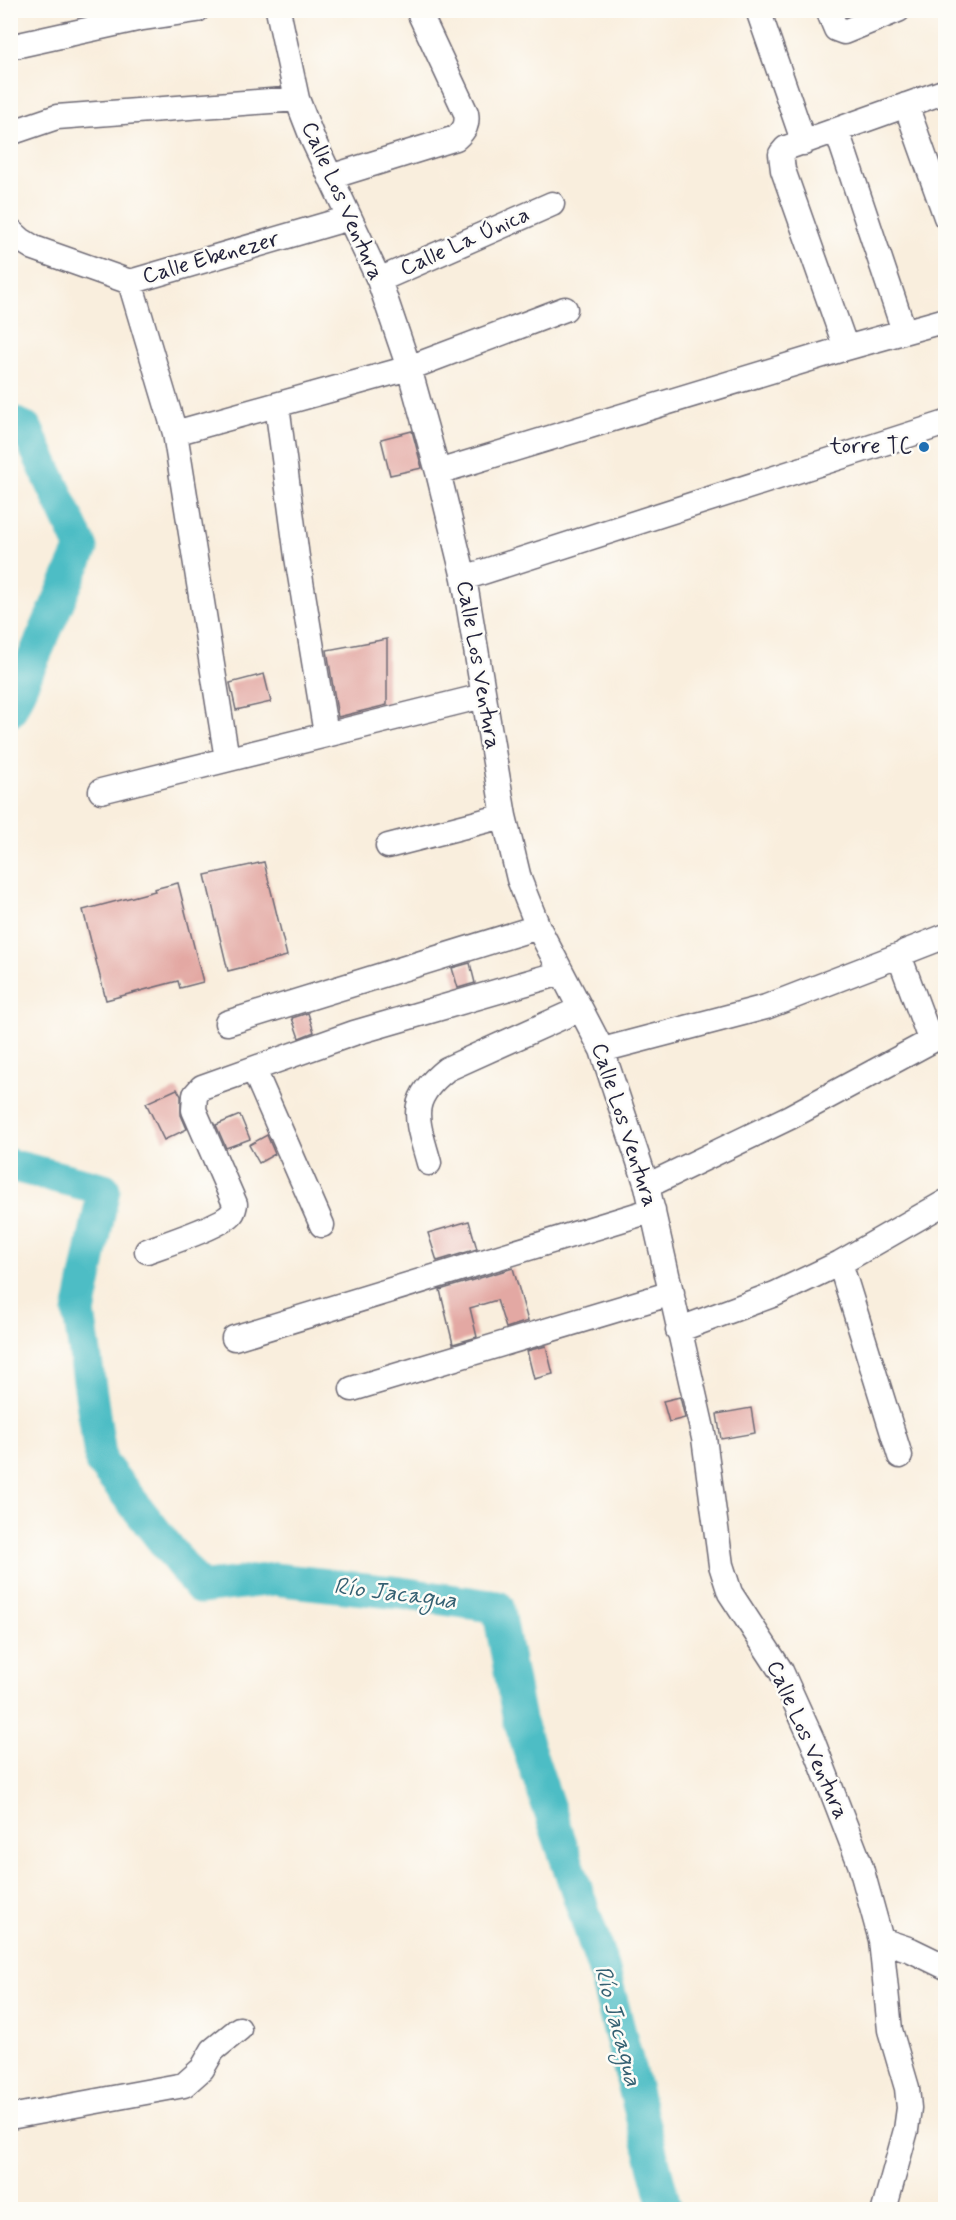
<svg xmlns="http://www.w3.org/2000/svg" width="956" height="2220" font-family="Mynerve,sans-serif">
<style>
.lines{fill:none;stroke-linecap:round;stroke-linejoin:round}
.river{stroke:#4ebdc5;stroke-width:33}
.building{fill:#e3a8a3}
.minor-casing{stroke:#6d6974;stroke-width:27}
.minor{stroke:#fff;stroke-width:24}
.poi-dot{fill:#1f6fb2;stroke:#fdfcf7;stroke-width:2}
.labels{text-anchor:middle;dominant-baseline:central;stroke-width:5;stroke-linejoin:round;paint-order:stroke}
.street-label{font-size:22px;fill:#22223b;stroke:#fdfcf7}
.poi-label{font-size:22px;fill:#22223b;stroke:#fdfcf7;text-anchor:end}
.water-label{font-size:24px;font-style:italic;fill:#346072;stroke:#fdfcf7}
</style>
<rect width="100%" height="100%" fill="#fdfcf7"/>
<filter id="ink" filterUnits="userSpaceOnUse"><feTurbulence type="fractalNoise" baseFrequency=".0167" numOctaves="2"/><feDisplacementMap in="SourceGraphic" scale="12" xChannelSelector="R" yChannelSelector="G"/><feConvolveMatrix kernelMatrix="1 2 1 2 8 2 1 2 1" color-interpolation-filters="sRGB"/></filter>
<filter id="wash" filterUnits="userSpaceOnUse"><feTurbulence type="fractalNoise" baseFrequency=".008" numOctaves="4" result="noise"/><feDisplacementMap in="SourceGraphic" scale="24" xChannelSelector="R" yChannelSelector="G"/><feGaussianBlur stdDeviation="1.35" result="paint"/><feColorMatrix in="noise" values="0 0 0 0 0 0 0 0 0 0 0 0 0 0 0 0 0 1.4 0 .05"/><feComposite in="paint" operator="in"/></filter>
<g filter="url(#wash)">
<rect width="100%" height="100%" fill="#f9eedd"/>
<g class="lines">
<!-- river -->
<path class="river" d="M10,421L26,428L82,548L10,711
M10,1165L104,1189L79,1313L101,1462L200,1588L274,1579L401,1593L498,1607L519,1720L603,1968L666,2210"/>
</g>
<g id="blocks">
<!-- building -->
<path class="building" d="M412,431L422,468L390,475L381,439Z
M387,639V705L338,717L327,650Z
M264,674L271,702L236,710L230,683Z
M264,862L287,956L228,971L205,875Z
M178,883L203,982L180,988L178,981L106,1000L83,910L155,891L154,889Z
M470,963L475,983L458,988L452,968Z
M308,1013L314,1032L299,1038L292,1018Z
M177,1089L181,1096V1115L187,1129L164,1140L146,1103Z
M240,1115L250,1139L226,1148L216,1125Z
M267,1135L275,1154L259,1163L249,1145Z
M469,1221L477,1249L437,1261L428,1233Z
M513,1268L528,1321L506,1328L497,1300L470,1308L477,1337L453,1344L440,1290Z
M546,1346L553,1374L534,1379L527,1351Z
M680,1397L685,1418L669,1422L663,1401Z
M751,1408L755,1433L721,1439L717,1414Z"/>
</g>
</g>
<g filter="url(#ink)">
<use href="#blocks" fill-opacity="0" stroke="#6d6974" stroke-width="1.5"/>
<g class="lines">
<!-- minor casing -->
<g class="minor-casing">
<path id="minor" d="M278,10L297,99L313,140L379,280L409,368L438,472L464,578L504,816L519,879L538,927L602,1050L647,1186L704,1438L721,1565L730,1593L781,1671L813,1742L860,1864L881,1940L890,2030L907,2088L909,2108L906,2130L884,2210
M758,10L804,143
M828,10L836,29L844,32L898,10
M10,47L137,19L197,10
M906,105L946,217
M837,131L904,331
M10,133L57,117L297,99
M330,177L456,138C465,130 468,124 466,113L418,10
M10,230L21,240L34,248L130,282L349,218
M379,280L552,204
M130,282L175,433L227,759
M846,348L783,170L781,154L786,148L946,91
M277,405L297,557L326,734
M175,433L409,368L565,309
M438,472L846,348L946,320
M464,578L946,423
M101,791L483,696
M388,846L504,816
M227,1023L538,927
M930,1039L900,958L905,952L946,936
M602,1050L766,1007L903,954
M254,1070L322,1225
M429,1163C417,1119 406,1101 447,1069L580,1009
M647,1186L790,1117L946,1033
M147,1251C163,1245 224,1225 232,1213C233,1213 235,1205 235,1204L194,1110L195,1095L202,1087L354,1033L561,973
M840,1263L900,1456
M678,1330L775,1294L840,1263L946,1202
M234,1338L653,1210
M352,1389L672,1293
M881,1940L911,1950L946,1967
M10,2117L184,2085L202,2069L213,2050L239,2029"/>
</g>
<!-- minor -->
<use href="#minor" class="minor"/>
</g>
</g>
<!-- markers -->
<circle class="poi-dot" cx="924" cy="447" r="6"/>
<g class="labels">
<!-- street labels -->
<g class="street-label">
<text transform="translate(342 201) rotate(66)">Calle Los Ventura</text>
<text transform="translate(465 242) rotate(-24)">Calle La Única</text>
<text transform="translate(211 258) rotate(-16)">Calle Ebenezer</text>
<text transform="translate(478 665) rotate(80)">Calle Los Ventura</text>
<text transform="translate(624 1125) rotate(72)">Calle Los Ventura</text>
<text transform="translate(807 1740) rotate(66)">Calle Los Ventura</text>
</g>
<!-- poi labels -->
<g class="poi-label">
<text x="912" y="447">torre TC</text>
</g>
<!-- water labels -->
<g class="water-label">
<text transform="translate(395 1594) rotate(7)">Río Jacagua</text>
<text transform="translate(617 2026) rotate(75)">Río Jacagua</text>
</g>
</g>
<!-- margin -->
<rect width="956" height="2220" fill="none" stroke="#fdfcf7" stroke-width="36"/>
</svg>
